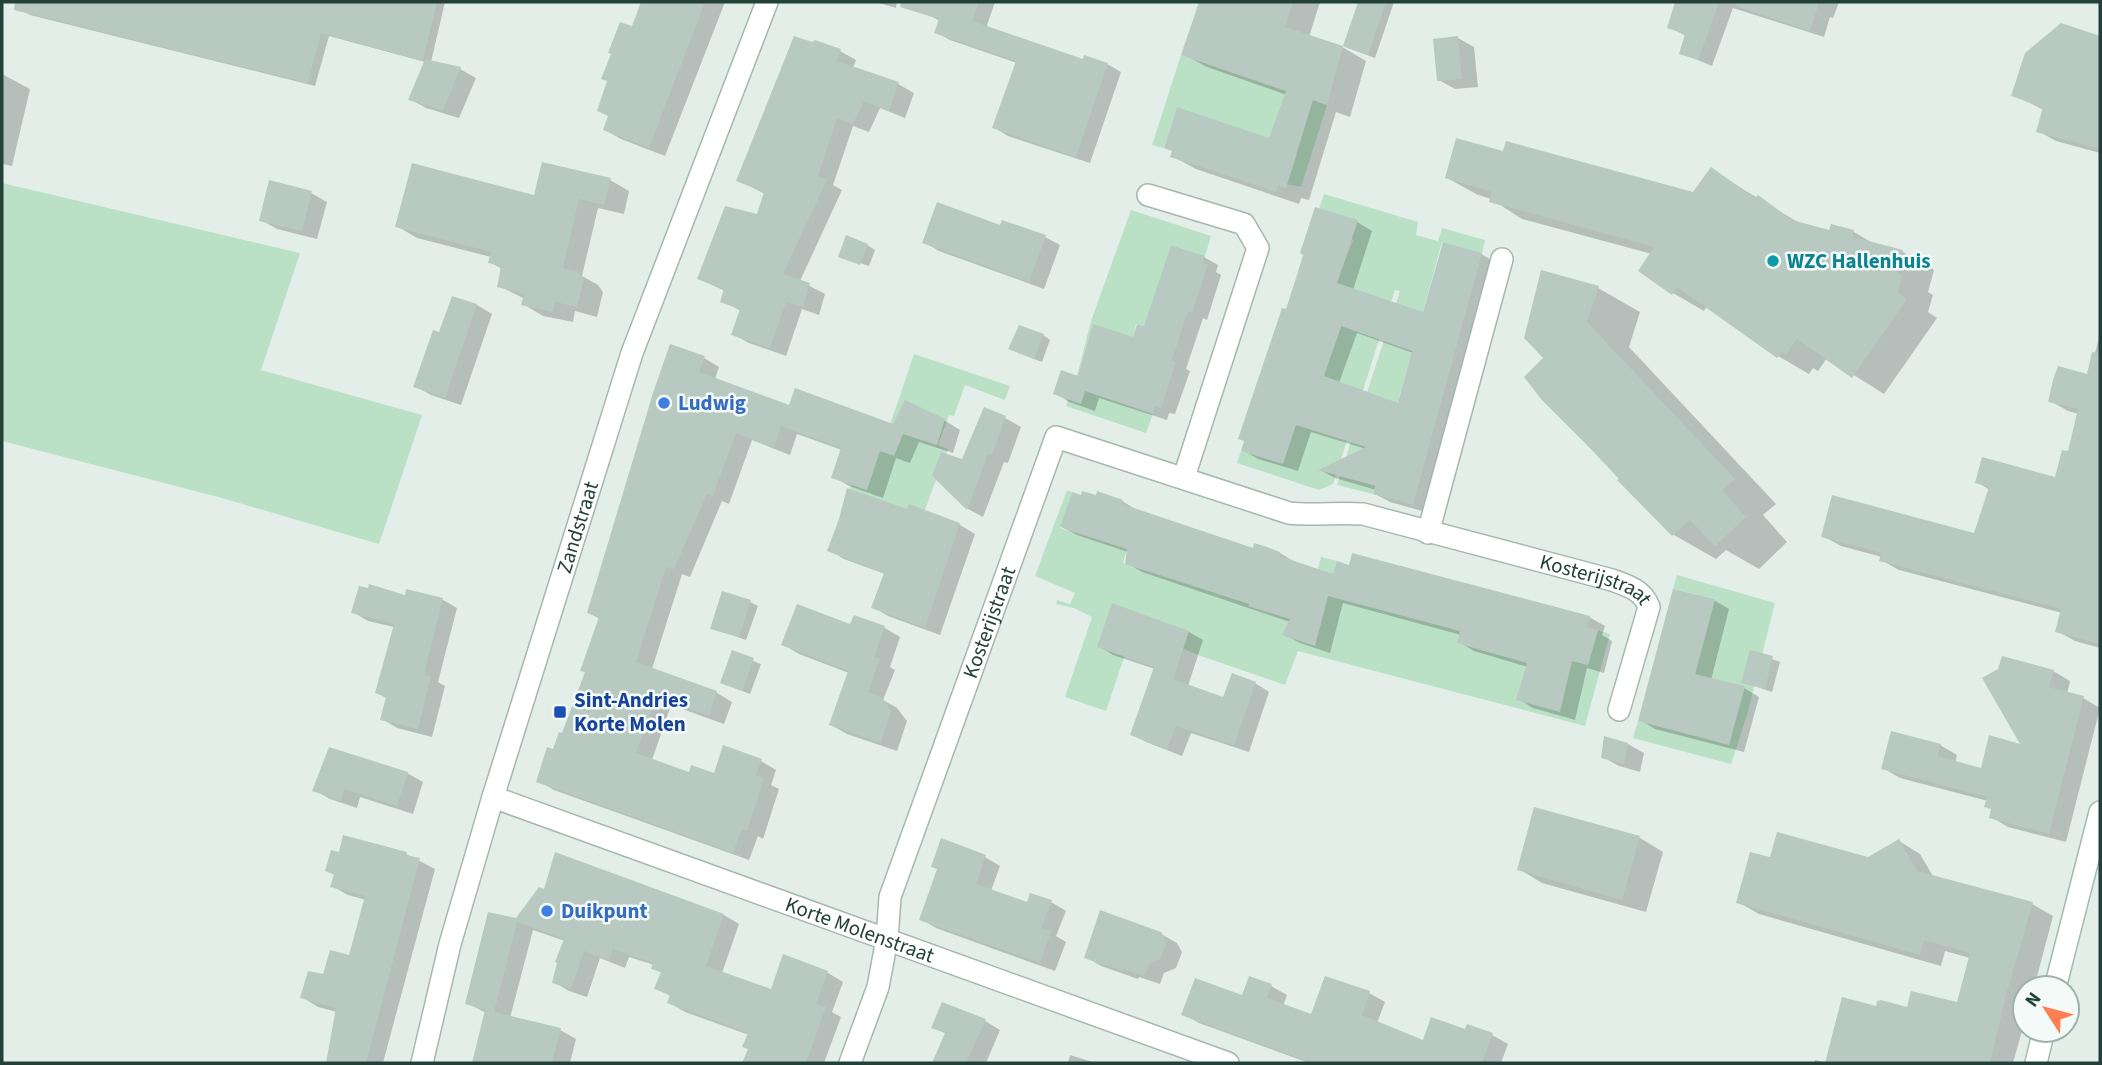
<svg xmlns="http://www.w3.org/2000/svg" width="2102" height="1065" font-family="'Source Sans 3',sans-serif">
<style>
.green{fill:#bae1c5}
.shadow{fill:#0003;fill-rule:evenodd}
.building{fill:#b8c9c2;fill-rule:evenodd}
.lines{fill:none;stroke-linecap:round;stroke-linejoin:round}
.street-casing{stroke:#a5b7b1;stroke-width:24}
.secondary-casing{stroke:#a0bbb2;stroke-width:24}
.street{stroke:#fff;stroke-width:21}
.secondary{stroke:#fff;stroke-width:21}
.culture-dot{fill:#0f9aa8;stroke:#f4faf7;stroke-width:2.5}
.shop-dot{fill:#3f7fe0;stroke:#f4faf7;stroke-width:2.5}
.transit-dot{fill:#1a4fb4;stroke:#f4faf7;stroke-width:2.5}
.labels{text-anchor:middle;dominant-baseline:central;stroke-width:5;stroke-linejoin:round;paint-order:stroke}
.culture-label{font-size:21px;font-weight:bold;fill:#0d838f;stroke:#f4faf7;text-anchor:start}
.shop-label{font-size:21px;font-weight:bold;fill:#366cbe;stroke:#f4faf7;text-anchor:start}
.street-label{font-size:21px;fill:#214139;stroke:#f4faf7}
.transit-label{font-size:21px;font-weight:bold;fill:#164399;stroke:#f4faf7;text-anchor:start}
</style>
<rect width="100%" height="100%" fill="#e3eee9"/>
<!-- green -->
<path class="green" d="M1181,55L1327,105L1301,187L1287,184L1297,154L1282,148L1283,143L1175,113L1164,148L1152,145Z
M2,183L300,253L261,370L422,415L379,544L222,498L2,441Z
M1324,194L1418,222L1416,235L1438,241L1442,228L1485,240L1482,253L1442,242L1373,494L1337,485L1400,291L1395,290L1333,484L1319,490L1237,463L1241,451L1277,462L1336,342L1344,318L1335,287L1353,240L1319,209Z
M1131,210L1211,236L1205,256L1171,245L1145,326L1136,324L1133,337L1140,339L1153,414L1146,433L1066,406L1077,376L1091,321Z
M914,354L1010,386L1005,400L965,385L954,416L949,415L938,445L948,449L942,467L932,476L936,480L925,510L898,532L840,517L862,456L889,428Z
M1067,490L1072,492L1060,528L1127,549L1123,563L1153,573L1252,594L1249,606L1283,617L1317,572L1321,557L1337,561L1328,595L1460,631L1457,643L1487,652L1491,639L1588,665L1598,630L1610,634L1585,726L1298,651L1285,685L1198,655L1134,628L1106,711L1065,697L1092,617L1074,608L1056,604L1057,600L1070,604L1075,593L1035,576Z
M1677,575L1775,603L1747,715L1731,764L1633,738L1638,721L1680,732L1715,599L1673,589Z"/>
<!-- shadow -->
<path class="shadow" d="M26,2H445L431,62L460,69L476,78L459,118L426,108L410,99L425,62L329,36L315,86L30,15L23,11Z
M643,2H725L665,156L621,139L605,130L633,28Z
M876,2H897L896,8Z
M932,2H995L986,28L1084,61L1107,64L1121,72L1090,163L1008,136L995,128L1017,63L950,40L936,32L940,21L927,14Z
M1201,2H1320L1309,37L1344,48L1366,61L1350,117L1336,112L1309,200L1301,198L1299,204L1196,169L1172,156L1270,140L1287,95L1207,67L1183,54Z
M1360,2H1394L1375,58L1345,47Z
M1677,2H1839L1833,18L1830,17L1824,37L1733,8L1712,66L1681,53L1686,36L1669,27Z
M2061,25L2100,38V153L2056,141L2038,131L2044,110L2014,95Z
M1458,38L1474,47L1478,87L1455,89L1439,80Z
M840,51L856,60L853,68L898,84L914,93L905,118L880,108L869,132L853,126L833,185L842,190L800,281L825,294L819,315L802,309L786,356L749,343L733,334L741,311L722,301L725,291L699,279L759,216L765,194L738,180Z
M2,74L30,89L12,166L2,164Z
M1504,153L1694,194L1711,170L1801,224L1830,232H1854L1876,245L1903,252L1934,270L1928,292L1933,295L1928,312L1937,318L1884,394L1827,358L1818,371L1813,368L1809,374L1778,356L1707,306L1704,311L1673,293L1652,254L1522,219L1491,199L1478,195L1447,178Z
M610,180L629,191L624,214L598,208L582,276L598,285L603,292L597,317L575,311L573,322L543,316L523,304L525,299L499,286L502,269L490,262L491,257L417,238L397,226Z
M311,193L327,202L317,239L277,229L261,220Z
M1357,222L1372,231L1353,290L1425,314L1481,254L1497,263L1429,513L1390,502L1375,494L1376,490L1335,478L1322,471L1366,449L1311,432L1298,471L1258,459L1243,450L1287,311ZM1357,333L1413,353L1399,405L1339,383Z
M1045,237L1060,245L1044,289L939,251L924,242Z
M867,245L875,250L869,266L845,258Z
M1204,257L1218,265L1216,272L1221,275L1207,320L1203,318L1186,369L1190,371L1175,414L1169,413L1167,420L1099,398L1095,411L1069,402L1055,393L1134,339L1145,328Z
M1598,288L1640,312L1629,347L1776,504L1763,515L1787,542L1759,569L1726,550L1716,559L1674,535L1620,480L1546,358Z
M454,298L477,305L492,314L461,405L431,395L415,386L440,334Z
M2100,334V648L2075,641L2057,631L2062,613L1899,570L1881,560L1882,557L1841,546L1823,536L1975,535L1990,490L1977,482L2057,479L2069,453L2079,414L2068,411L2050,401L2089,376Z
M1043,335L1050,340L1042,362L1018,353Z
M704,358L719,367L715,379L791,408L894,426L944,420L960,430L953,453L919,442L910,463L896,458L883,498L849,486L834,477L842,450L797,434L790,455L752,440L729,504L722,501L690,577L682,574L652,669L717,693L732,702L724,724L671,705L652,760L690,774L715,775L761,761L776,770L771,785L779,789L763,839L758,836L749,860L554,790L539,781L563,735L586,672L600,619L589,613Z
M1005,418L1021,427L1008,463L1004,462L983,517L968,509L934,476L963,462Z
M1122,501L1137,510L1254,550L1280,553L1295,562L1335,576L1589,617L1605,626L1602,635L1612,641L1604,673L1587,668L1575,720L1533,708L1518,699L1528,667L1474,651L1459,642L1461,635L1343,603L1330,653L1300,643L1285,635L1290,622L1142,572L1127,563L1128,552L1077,535L1062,527Z
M910,507L960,525L975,534L940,635L888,616L873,607L885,574L844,559L829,550L908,511Z
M408,591L443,600L457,608L438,682L445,686L432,737L397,728L382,719L388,699L377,693L394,627L368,621L353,612L406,597Z
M1714,600L1729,609L1711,680L1744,688L1759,697L1744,752L1655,729L1640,720Z
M750,602L758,606L746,640L712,628Z
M1113,605L1189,632L1203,640L1188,686L1224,699L1255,683L1269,692L1249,752L1191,733L1182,756L1146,742L1132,734L1155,669L1113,655L1099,646Z
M855,617L885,628L900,637L890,667L895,670L883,700L897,708L907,721L897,751L847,734L831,725L849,673L799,654L784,645L851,626Z
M1752,652L1780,662L1772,692L1743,682Z
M733,653L761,664L750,694L722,683Z
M2053,671L2070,681L2067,694L2083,698L2100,708L2066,842L2008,827L1991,817L1993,810L1988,801L1900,778L1883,768L1940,745L1957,755L1955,763L1982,770L2024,746Z
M1628,744L1644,753L1640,772L1619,766L1603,757Z
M407,773L423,782L413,814L360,797L357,808L330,799L314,790Z
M1535,810L1640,838L1663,852L1646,912L1542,883L1519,869Z
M344,837L406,854L435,869L383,1063H327L337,1012L318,1007L302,997L324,977L350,957L366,900L348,895L332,886L335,875L327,871L340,854Z
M1899,841L1920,854L1934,878L2032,904L2053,916L2034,988H2025V1020L2013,1063H1814L1815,1060L1827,1063L1843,999L1877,1008L1908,1009L1958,1004L1970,958L1945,951L1941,966L1759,914L1738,902L1771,860L1869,859Z
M556,854L724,915L739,924L722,973L772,991L784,957L828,973L843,982L832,1012L841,1017L824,1063H744L750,1049L749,1035L685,1012L670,1003L672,997L656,988L662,973L653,968L654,965L629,957L625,968L600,958L587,997L569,991L554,982L565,941L533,930L510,1018L560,1030L576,1039L570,1063H474L486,1013L467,1003L517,920L545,891Z
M985,857L1000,866L991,891L1028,905L1051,902L1066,911L1056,936L1066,942L1055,971L936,928L921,919Z
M1161,934L1177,943L1182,952L1176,968L1164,973L1160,984L1139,977L1138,979L1101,966L1086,957Z
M1326,978L1369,993L1385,1002L1377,1023L1424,1043L1466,1032L1492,1035L1508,1044L1501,1063H1309L1199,1023L1184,1014L1243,998L1271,986L1287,995L1283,1006L1312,1016Z
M985,1021L1000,1030L986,1063H934L947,1034L933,1027Z
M1070,1055L1096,1063H1068Z"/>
<!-- building -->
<path class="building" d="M15,2H437L423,61L321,33L308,83L14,10Z
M641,2H705L649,148L603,130L608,116L597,111L607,81L601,79L611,54L608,53L620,22L632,26Z
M901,2H979L972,21L1083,59L1084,55L1108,63L1076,157L992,128L1016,61L934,33L939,19L900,7Z
M1199,2H1293L1285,27L1343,46L1327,105L1313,100L1286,188L1278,186L1276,192L1219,173L1170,157L1172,151L1164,148L1177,107L1269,138L1286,91L1181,55Z
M1358,2H1386L1368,55L1343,46Z
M1675,2H1719L1698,60L1679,54L1685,34L1667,28Z
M1737,2H1819L1810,31L1736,6Z
M2061,23L2100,36V149L2036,132L2043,107L2011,96L2025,53Z
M794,36L812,42L815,40L841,49L837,61L899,82L889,111L864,101L853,124L837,118L818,176L827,180L783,274L810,283L803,307L786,302L770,348L731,335L740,309L720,302L724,289L697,279L725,206L757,214L764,192L736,181Z
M1458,36L1462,79L1437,81L1433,39Z
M425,59L461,67L443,110L408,100Z
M1456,138L1503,151L1506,141L1693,192L1711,167L1755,198L1758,195L1792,220L1829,230L1831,224L1854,230L1853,237L1903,250L1897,274L1902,275L1898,293L1907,299L1852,378L1797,339L1786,355L1782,352L1777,358L1677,287L1672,295L1638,271L1654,247L1489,202L1492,192L1445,178Z
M542,162L611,178L604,205L579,199L563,268L578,272L584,279L577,307L555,302L553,312L521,305L524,294L497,287L501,266L488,263L491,252L395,227L412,163L534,195Z
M269,180L312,191L302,231L259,221Z
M937,202L1000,225L1002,220L1046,235L1029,282L922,243Z
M1315,207L1358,220L1337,283L1423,312L1443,242L1482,253L1413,505L1373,494L1376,486L1318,470L1366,447L1296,425L1283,464L1241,451L1244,441L1238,439L1282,308L1286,309L1297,275L1303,255L1300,253ZM1341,326L1412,351L1398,403L1324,376Z
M846,235L868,244L860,265L838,257Z
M1171,245L1205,256L1202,263L1208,265L1192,313L1188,311L1172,360L1176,362L1161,408L1155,406L1153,414L1085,391L1081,404L1053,394L1061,370L1078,376L1093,324L1133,337L1137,324L1144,326Z
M1541,270L1599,286L1587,322L1735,479L1722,490L1746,517L1715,546L1690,520L1672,536L1617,480L1619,479L1588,446L1541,399L1524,377L1543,358L1524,338Z
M452,296L477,304L445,398L413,387L433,330L439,332Z
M1019,325L1044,334L1034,359L1008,349Z
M670,344L705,356L699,372L789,405L795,388L893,424L905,400L945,419L937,445L903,434L894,456L880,451L867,490L831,478L841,448L781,426L774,448L736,433L713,496L707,494L674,569L666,567L636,662L717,691L709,716L656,697L636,753L689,772L691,765L714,773L723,745L762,759L756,775L764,779L747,831L742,829L733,853L536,782L547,747L553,749L559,732L562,733L585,672L580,671L599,617L587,613L653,393Z
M2092,352L2100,353V644L2055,632L2061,609L1879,561L1881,553L1821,537L1832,495L1974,533L1989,487L1975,483L1982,457L2055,477L2062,450L2068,451L2078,409L2048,402L2053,380L2058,366L2087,374Z
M984,407L1006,416L992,455L988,454L967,510L932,476L941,452L962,459Z
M847,488L907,509L909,504L960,523L925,628L871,608L884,573L827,551L839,519Z
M1082,491L1096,495L1097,491L1123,500L1122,504L1253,548L1254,543L1267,547L1280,552L1279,556L1333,574L1337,561L1349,565L1352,553L1590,616L1587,627L1598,630L1588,665L1572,661L1560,712L1516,700L1527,663L1457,643L1460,631L1328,596L1315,646L1282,635L1290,619L1248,606L1249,604L1125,564L1127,549L1060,527L1072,492L1081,495Z
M369,584L405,595L406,589L443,598L424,674L431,676L418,729L380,720L386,697L375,693L394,624L351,613L359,586L368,588Z
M1673,589L1715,599L1695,674L1745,686L1729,745L1638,721Z
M722,591L751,600L739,637L710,629Z
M1112,603L1189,631L1173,679L1223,697L1232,673L1256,682L1234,745L1176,726L1167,749L1130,735L1154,667L1097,647Z
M797,604L850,624L854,615L885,626L874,657L880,659L868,692L882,697L891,711L881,743L829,725L848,671L781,645Z
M732,650L754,658L742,691L720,683Z
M1750,650L1773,656L1765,689L1741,683Z
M2002,656L2054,670L2049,687L2084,696L2049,834L1989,818L1991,809L1984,807L1987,797L1881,769L1891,731L1941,744L1937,756L1981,768L1989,735L2020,744L1982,678L1998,669Z
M1604,736L1628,743L1624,764L1601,758Z
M329,747L408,772L397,806L344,789L341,801L312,791Z
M1534,807L1640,836L1622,900L1517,870Z
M1777,832L1868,857L1899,839L1917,871L2033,902L2006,995L1990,1063H1825L1842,997L1876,1006L1877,1001L1881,1000L1907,1007L1911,991L1957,1002L1970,953L1924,940L1920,955L1736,903L1750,852L1770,857Z
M343,835L407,852L406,855L420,858L366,1063H326L336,1008L300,998L308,971L323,974L330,950L349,955L365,896L330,887L334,874L325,871L331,850L339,852Z
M941,838L986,855L976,884L1027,902L1030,893L1052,900L1041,928L1051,931L1040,963L919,920L937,869L931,867Z
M555,852L724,914L706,966L771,989L783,954L828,971L816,1004L826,1007L806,1063H742L748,1049L742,1047L748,1033L667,1003L670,995L654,989L661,972L651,969L653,963L613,949L609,960L584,951L571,989L552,983L557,963L555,962L564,939L517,922L494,1012L561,1028L552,1063H472L485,1010L489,1011L465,1004L488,912L516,918L539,887L544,889Z
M1100,910L1161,932L1167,942L1160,959L1149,965L1144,976L1123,969V971L1084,958Z
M1249,976L1272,984L1267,998L1311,1014L1325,976L1370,991L1362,1015L1423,1040L1431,1017L1465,1029L1467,1024L1493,1033L1482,1063H1312L1181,1015L1195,978L1242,995Z
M942,1002L986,1019L966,1063H932L945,1033L931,1028Z"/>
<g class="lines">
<!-- street casing -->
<g class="street-casing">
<g id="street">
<path d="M1148,195L1244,224L1258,248L1184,477"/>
<path d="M1428,533L1502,259"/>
<path id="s1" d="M493,797L1228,1063"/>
<path id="s2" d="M422,1063L450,944L493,797L632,353L767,2"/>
<path id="s3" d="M850,1063L878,987L887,939L890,897L1056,437L1289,513C1314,516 1338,512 1363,514L1612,580C1628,586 1643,590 1649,607L1619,710"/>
</g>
</g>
<!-- secondary casing -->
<g class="secondary-casing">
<path id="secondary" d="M2055,988L2100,812
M2036,1063L2044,1030"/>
</g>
<!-- street -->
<use href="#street" class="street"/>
<!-- secondary -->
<use href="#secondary" class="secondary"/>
</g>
<!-- markers -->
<circle class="culture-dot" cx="1773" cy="261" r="7"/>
<g class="shop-dot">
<circle cx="664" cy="403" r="7"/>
<circle cx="547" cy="911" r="7"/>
</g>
<rect class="transit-dot" x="553" y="705" width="14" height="14" rx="3.5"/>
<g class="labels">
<!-- culture labels -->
<g class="culture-label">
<text x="1787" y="261">WZC Hallenhuis</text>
</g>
<!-- shop labels -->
<g class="shop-label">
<text x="678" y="403">Ludwig</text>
<text x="561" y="911">Duikpunt</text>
</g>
<!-- street labels -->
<g class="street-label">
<text stroke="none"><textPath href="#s2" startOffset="558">Zandstraat</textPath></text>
<text stroke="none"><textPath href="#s3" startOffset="1222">Kosterijstraat</textPath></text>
<text stroke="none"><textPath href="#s3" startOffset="464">Kosterijstraat</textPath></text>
<text stroke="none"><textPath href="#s1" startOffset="390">Korte Molenstraat</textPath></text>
</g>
<!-- transit labels -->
<g class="transit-label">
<text x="574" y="700">Sint-Andries<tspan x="574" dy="24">Korte Molen</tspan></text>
</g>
</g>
<!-- border -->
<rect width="2102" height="1065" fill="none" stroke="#214139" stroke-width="7"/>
<!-- north arrow -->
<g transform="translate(2046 1009) rotate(306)"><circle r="33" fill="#f4faf7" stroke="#a0b0ab" stroke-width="2"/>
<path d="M0-5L12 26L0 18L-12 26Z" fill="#fe7f51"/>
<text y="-10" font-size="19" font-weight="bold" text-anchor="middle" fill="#214139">N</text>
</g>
</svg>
